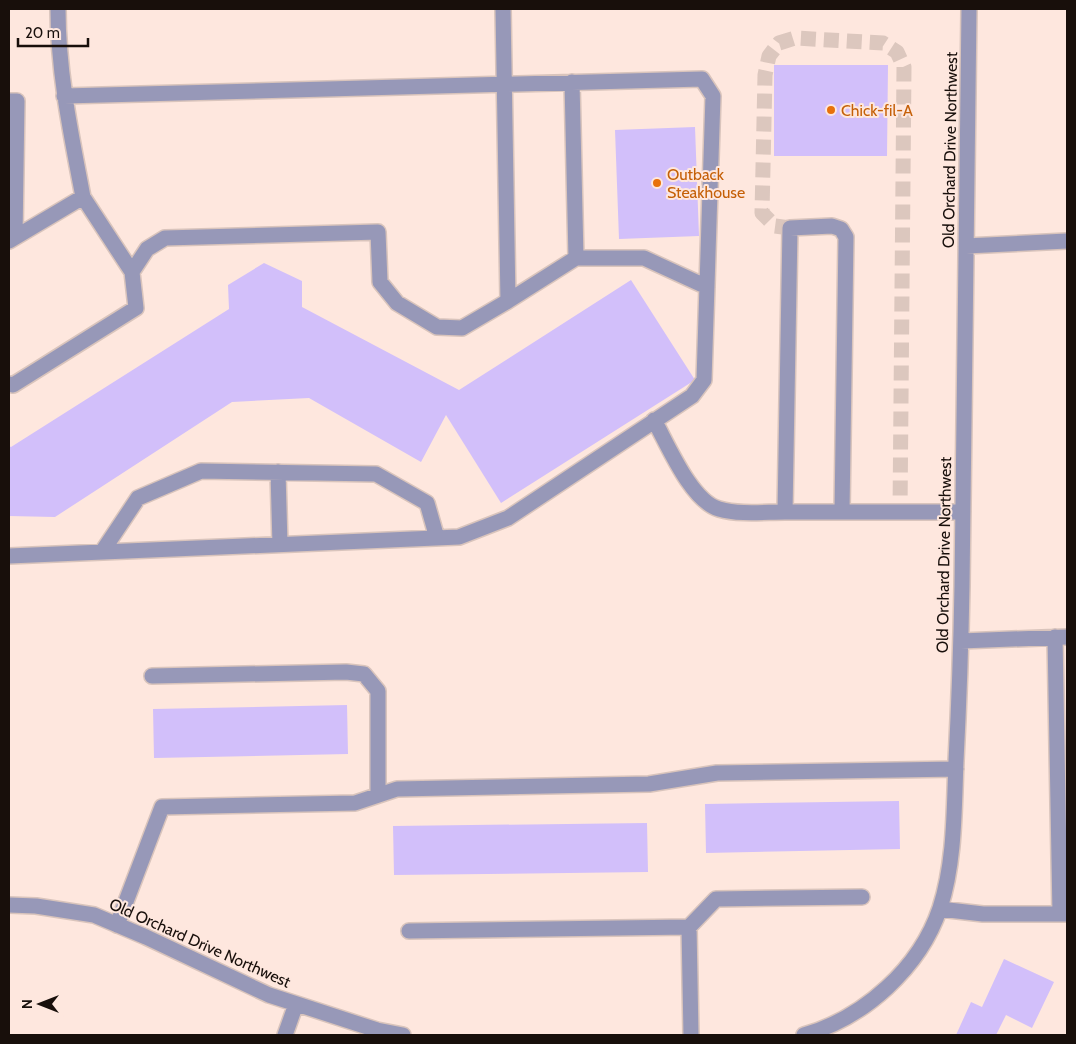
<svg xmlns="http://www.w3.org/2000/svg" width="1076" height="1044" font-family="Cabin,sans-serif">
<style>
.building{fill:#d2bffa}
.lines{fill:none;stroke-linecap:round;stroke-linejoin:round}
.minor-tunnel{stroke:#dcc7be;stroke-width:15;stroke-dasharray:15 8;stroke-linecap:butt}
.minor-casing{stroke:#d9c4bc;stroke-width:18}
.minor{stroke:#9798b8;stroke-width:15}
.food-dot{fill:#e8710a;stroke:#fee7de;stroke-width:2}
.labels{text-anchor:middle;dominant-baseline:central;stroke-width:4;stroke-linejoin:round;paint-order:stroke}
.food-label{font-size:16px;fill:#c56008;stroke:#fee7de;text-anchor:start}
.street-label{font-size:16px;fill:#180f0b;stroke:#fee7de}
</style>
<rect width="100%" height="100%" fill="#fee7de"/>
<!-- building -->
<path class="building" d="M774,65H888L887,156H774Z
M695,127L699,236L619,239L615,130Z
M264,263L302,281V307L459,390L631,280L695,380L501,503L446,415L421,462L309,398L232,402L55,517L9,516V446L11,447L229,309L228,285Z
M347,705L348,754L154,758L153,709Z
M899,801L900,849L706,853L705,804Z
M647,823L648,872L394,875L393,826Z
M1004,959L1054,982L1032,1028L1006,1015L996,1035H956L971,1002L982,1007Z"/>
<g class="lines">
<!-- minor-tunnel -->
<path class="minor-tunnel" d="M790,228L775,226L762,213L765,75L769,56L779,43L795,38L883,43L897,52L904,67L900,512"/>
<!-- minor casing -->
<g class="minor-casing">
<path id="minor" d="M9,101H17L15,237
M9,241L83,197C71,134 58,73 58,9
M966,246L1067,241
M576,258H644L707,287
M132,272L147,249L165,238L378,232L380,282L397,303L437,327L462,328L508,301L503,9
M508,301L576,258L572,82
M9,384L13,385L136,308L132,272L83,197
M654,420C668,445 691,501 719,509C740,515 764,512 785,512
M278,472L280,545
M842,512L846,237L841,229L832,226L790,228L785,512H963
M102,552L138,498L201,471L376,474L427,503L437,538
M9,556L459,537L508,518L692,396L704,380L713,96L702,79L64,96
M1055,637L1060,914
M961,641L1067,637
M152,676L346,672L364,674L378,691V795
M9,905L36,906L94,915L146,937L269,995L377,1030L403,1035
M940,909L983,914H1067
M117,925L162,807L355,803L397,789L649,784L717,773L956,769
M689,927L716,899L862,897
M409,931L689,927L691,1035
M285,1035L296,1004
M804,1035C864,1018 920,968 940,908C955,862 954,810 956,761C959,703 961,644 962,586C964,393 967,201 969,9"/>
</g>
<!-- minor -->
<use href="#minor" class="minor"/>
</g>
<!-- markers -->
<g class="food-dot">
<circle cx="831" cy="110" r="5"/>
<circle cx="657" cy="183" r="5"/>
</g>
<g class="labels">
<!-- food labels -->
<g class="food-label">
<text x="841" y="110">Chick-fil-A</text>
<text x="667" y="174">Outback<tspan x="667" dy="18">Steakhouse</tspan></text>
</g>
<!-- street labels -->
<g class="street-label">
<text transform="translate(950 150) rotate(-89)">Old Orchard Drive Northwest</text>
<text transform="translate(944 555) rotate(-89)">Old Orchard Drive Northwest</text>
<text transform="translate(200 943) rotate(24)">Old Orchard Drive Northwest</text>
</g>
</g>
<!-- border -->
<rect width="1076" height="1044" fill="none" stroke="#180f0b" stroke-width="20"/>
<!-- north arrow -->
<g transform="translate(40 1004) rotate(270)" stroke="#fee7de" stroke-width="4" paint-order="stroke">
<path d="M0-4L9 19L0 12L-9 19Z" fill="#180f0b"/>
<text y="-8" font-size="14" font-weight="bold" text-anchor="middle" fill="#180f0b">N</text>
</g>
<!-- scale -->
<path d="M18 38v8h70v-8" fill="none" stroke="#180f0b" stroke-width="2.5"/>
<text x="25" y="38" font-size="15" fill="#180f0b" stroke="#fee7de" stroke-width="4" paint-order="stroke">20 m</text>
</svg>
